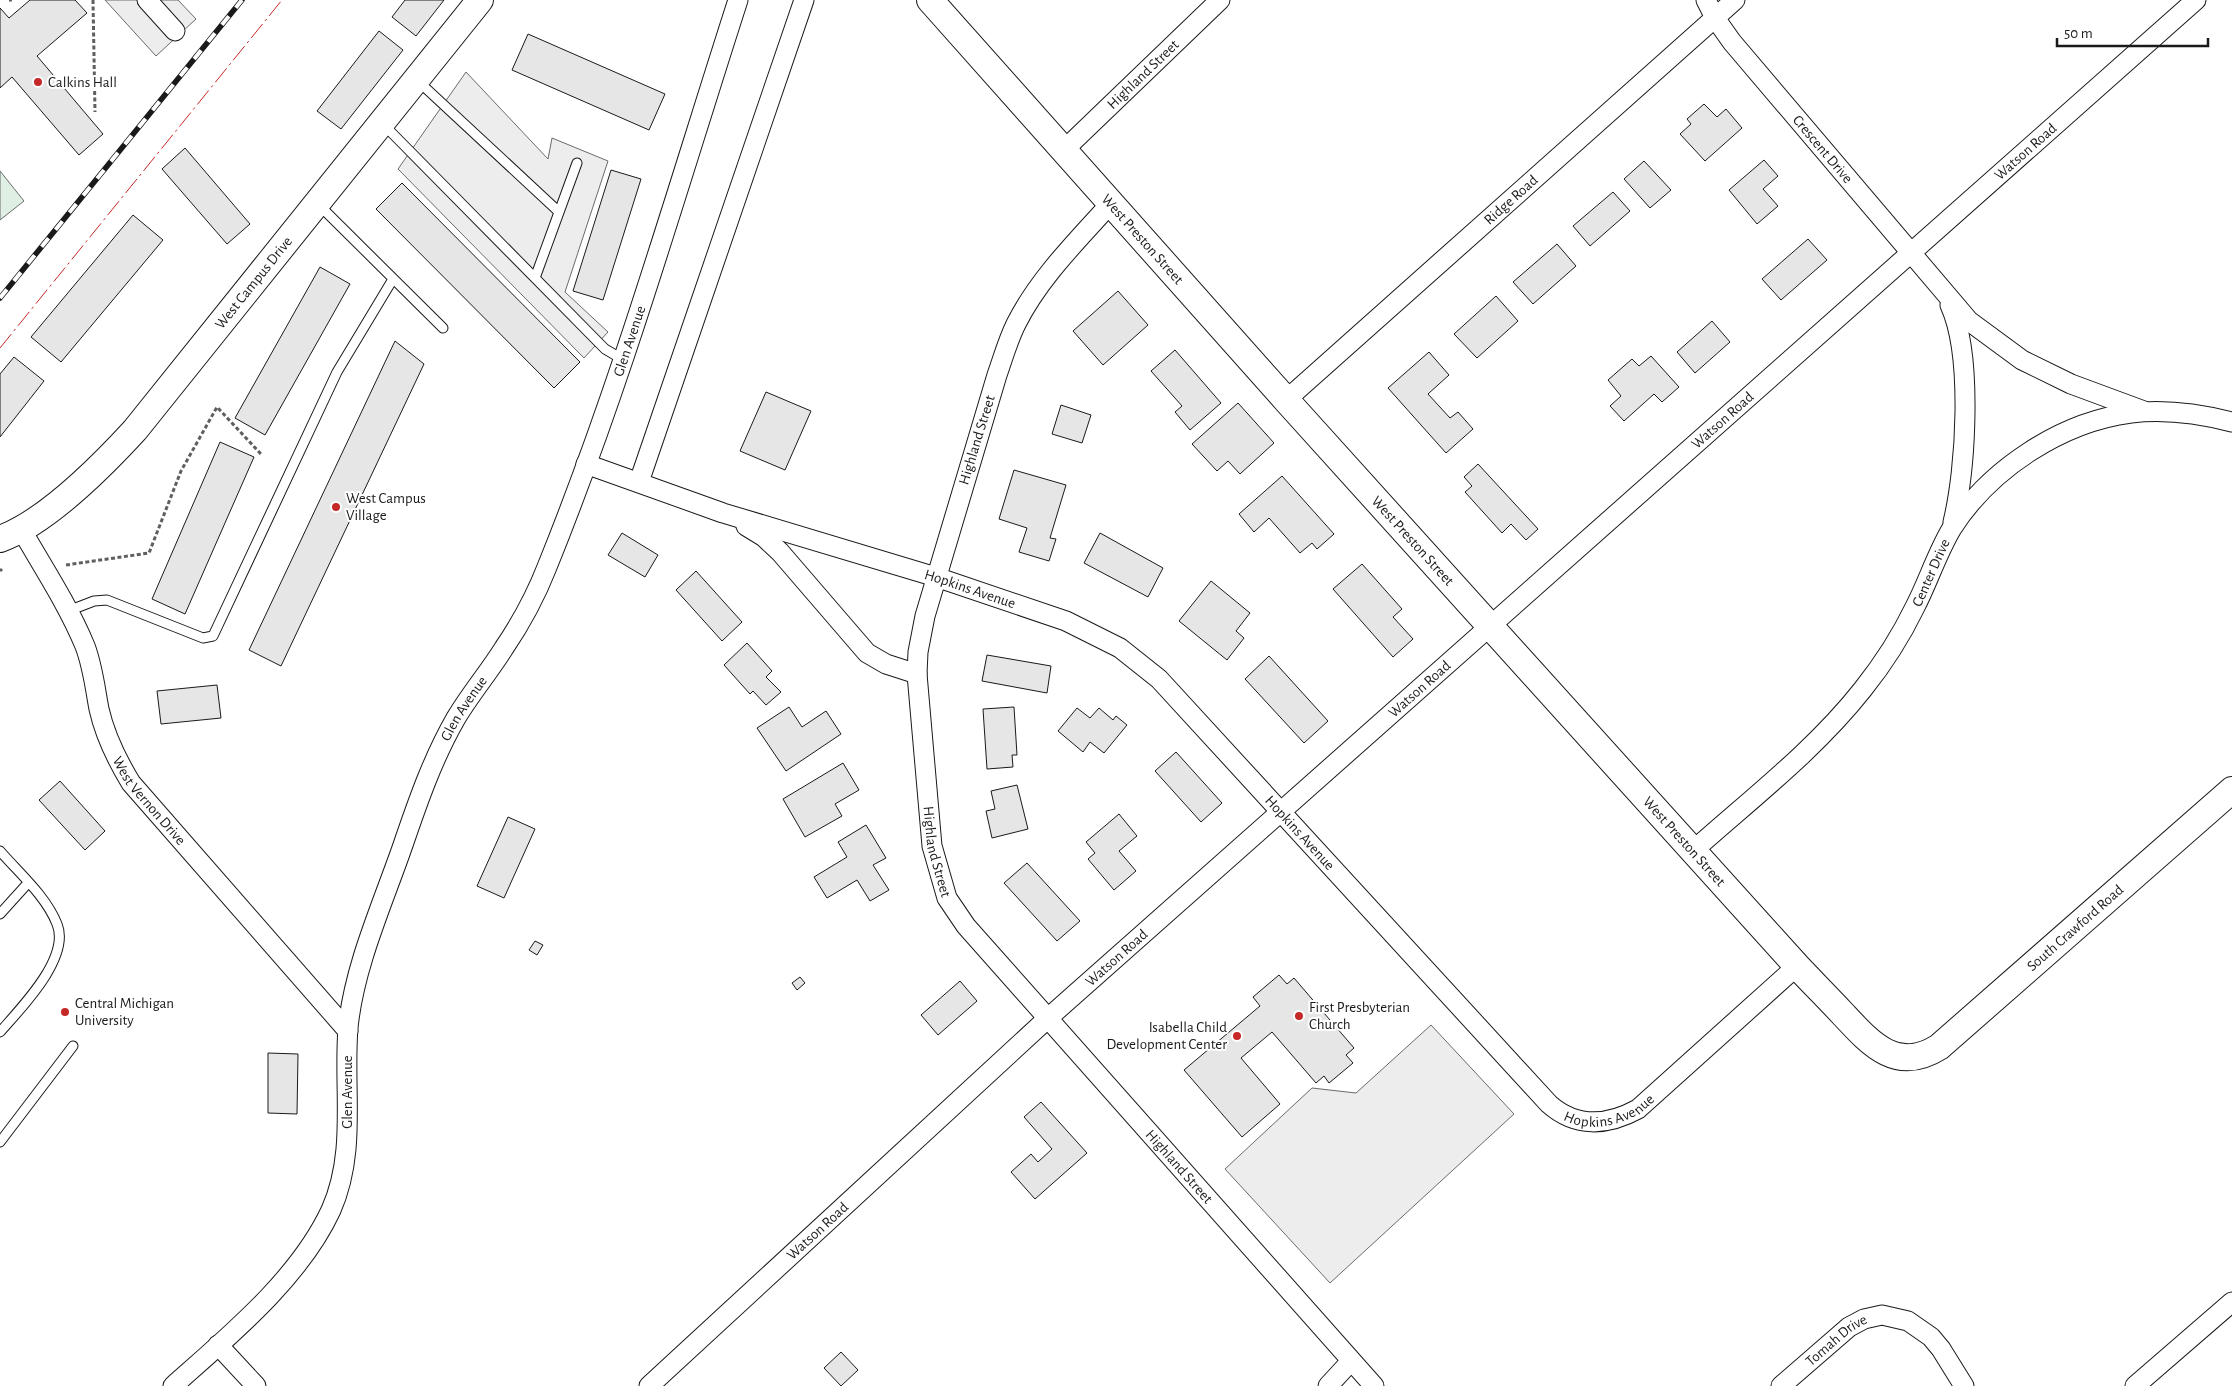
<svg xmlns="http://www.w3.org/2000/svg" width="2232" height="1386" font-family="'Alegreya Sans',sans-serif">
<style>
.green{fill:#e0efe3;stroke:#6a6a6a}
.parking{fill:#ededed;stroke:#6a6a6a}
.building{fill:#e6e6e6;stroke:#1a1a1a}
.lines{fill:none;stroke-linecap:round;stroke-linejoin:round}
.lane-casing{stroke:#1a1a1a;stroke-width:11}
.street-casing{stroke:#1a1a1a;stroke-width:21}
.secondary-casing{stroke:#1a1a1a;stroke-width:28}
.path{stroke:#5f5f5f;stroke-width:3;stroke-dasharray:4 2.5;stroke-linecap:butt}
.lane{stroke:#fff;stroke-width:9}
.street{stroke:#fff;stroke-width:19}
.secondary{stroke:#fff;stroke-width:26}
.rail-casing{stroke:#1a1a1a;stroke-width:5.5}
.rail{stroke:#fff;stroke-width:4;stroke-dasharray:11;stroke-linecap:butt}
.power{stroke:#c62828;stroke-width:1;stroke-dasharray:18 4 2.5 4;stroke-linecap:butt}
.poi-dot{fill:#c62828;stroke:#fff;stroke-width:2}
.labels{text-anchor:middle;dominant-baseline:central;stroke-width:4;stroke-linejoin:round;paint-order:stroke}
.street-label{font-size:15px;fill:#1a1a1a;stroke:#fff}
.poi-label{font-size:15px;fill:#1a1a1a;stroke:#fff;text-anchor:start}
</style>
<rect width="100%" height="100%" fill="#fff"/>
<!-- green -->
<path class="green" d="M0,171L24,201L0,220Z"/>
<!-- parking -->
<path class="parking" d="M105,0H178L196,19L156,56Z
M466,72L548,159L552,138L608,161L565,292L608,332L584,358L398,169Z
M1431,1025L1514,1114L1330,1283L1225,1169L1312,1088L1356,1093Z"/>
<!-- building -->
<path class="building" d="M30,0H75L87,13L37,56L103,134L79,155L12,77L0,88V8L9,18Z
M405,0H444L416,36L392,17Z
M379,31L403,50L341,129L317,111Z
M528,34L665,94L649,130L512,70Z
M1704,104L1717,117L1726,109L1742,128L1705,161L1680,134L1691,124L1687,119Z
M185,148L250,224L227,244L162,169Z
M1764,160L1778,176L1763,189L1778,206L1757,224L1729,190Z
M1644,161L1671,190L1650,208L1624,179Z
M611,170L641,179L603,300L573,291Z
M402,183L580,362L554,388L376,209Z
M1613,192L1630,211L1590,246L1573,226Z
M133,215L163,240L61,362L31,337Z
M1808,239L1827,260L1781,300L1762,279Z
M1557,244L1576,266L1533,304L1513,282Z
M320,267L350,284L265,435L235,418Z
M1118,291L1148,325L1103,365L1073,331Z
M1496,296L1518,321L1477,358L1454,334Z
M1712,321L1730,342L1695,373L1677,352Z
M395,341L424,364L281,666L249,650Z
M1175,350L1221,403L1190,430L1175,412L1182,406L1151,371Z
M1429,352L1449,375L1428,394L1450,418L1458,412L1473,429L1446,453L1388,388Z
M1651,356L1679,387L1662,402L1654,394L1624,421L1610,406L1621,396L1608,380L1632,359L1639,366Z
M14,357L44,381L0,437V374Z
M766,392L811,411L785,470L740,451Z
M1238,403L1274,443L1240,474L1228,461L1217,471L1192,444Z
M1061,405L1091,415L1082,443L1052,434Z
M220,442L254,457L185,614L152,599Z
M1478,464L1538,529L1526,540L1511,524L1502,533L1465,492L1472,486L1464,477Z
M1014,470L1066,485L1050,538L1056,539L1049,561L1019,552L1027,528L999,519Z
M1282,476L1334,534L1317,549L1312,543L1300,553L1269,518L1254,532L1239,514Z
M622,533L658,555L645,577L608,555Z
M1100,533L1163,568L1148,597L1084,563Z
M1362,564L1402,609L1393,617L1413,639L1393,657L1333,589Z
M696,571L742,622L722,641L676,590Z
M1211,581L1250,613L1236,631L1244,638L1227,660L1179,621Z
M747,643L772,671L766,677L781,692L766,705L753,691L750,694L724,665Z
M987,655L1051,666L1047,693L982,681Z
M1269,656L1328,721L1304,743L1245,679Z
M217,685L221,718L161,724L157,691Z
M789,707L802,727L826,711L841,734L786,771L757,728Z
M1014,707L1017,755H1012L1013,767L987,769L983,709Z
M1077,708L1090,718L1099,708L1113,720L1116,716L1127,725L1104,753L1090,742L1083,752L1058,731Z
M1176,752L1222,803L1201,822L1155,771Z
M843,763L859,790L835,804L842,816L805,837L783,799Z
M60,781L105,831L85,850L39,800Z
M1017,785L1028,829L992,838L986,811L995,809L991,791Z
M1119,814L1137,836L1119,851L1136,871L1114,890L1088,859L1095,853L1086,842Z
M508,817L535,829L504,898L477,886Z
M866,825L886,858L873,865L889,890L870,901L857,880L827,898L814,877L847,857L838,842Z
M1027,863L1080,921L1057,941L1004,883Z
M535,941L543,945L537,955L529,950Z
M1279,975L1287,984L1294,978L1354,1048L1346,1055L1353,1063L1329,1083L1324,1076L1316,1083L1272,1032L1241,1058L1280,1104L1242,1137L1184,1070L1260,1006L1253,997Z
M800,977L805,983L797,990L792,983Z
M960,981L977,1001L938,1035L921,1015Z
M268,1053L298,1054L297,1114L268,1113Z
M1041,1102L1087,1153L1035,1199L1011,1172L1031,1154L1038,1162L1052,1149L1024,1117Z
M841,1352L858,1370L841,1386L824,1368Z"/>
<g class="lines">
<!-- lane casing -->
<g class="lane-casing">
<path id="lane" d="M418,81L559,212
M384,125L605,349L622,359
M319,205L443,328
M535,278L577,163
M68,611L94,601L107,600L203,638L213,636L337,372L393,279
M0,851C19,873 46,896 57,924C71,958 20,1009 0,1032
M0,914L28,883
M0,1142L73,1046"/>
</g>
<!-- street casing -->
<g class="street-casing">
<g id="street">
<path d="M147,0L175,31"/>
<path id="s1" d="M1706,0L1715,18L1732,42L1969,321L2022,360L2071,384L2144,411"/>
<path id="s2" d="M1065,149L1220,0"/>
<path id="s3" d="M1111,203C1077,241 1039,278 1016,324C1008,340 1003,358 997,375L925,616L918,652L917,674L932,846L947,898L966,926L1374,1386"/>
<path d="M1950,305C1973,355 1966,469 1953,522"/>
<path id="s4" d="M1286,400L1735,0"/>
<path id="s5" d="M586,464L723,513L936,577L1066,621L1120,648L1159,679L1549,1104C1576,1128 1607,1126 1638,1109L1797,966"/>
<path d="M639,482L804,0"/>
<path d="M746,526L764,537L780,552L867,653L886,664L917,674"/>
<path id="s6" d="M21,529C43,567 68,605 85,646C93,667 95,688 99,709C105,736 117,760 131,783L348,1031"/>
<path id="s7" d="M1694,850C1751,799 1815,750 1863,689C1883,664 1901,636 1915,607C1928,582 1937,553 1952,528C1990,469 2061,422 2131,413C2163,409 2201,414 2232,422"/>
<path d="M218,1345L256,1386"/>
<path id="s8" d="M173,1386C229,1336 299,1279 331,1210C357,1152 343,1089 348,1028C354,966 383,903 403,845C418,801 433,758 456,718C471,693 489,672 504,648C521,623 536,595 547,567C622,382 677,189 738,0"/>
<path id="s9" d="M649,1386L1047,1019L2196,0"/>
<path d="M1328,1386L1351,1361"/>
<path id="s10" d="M1781,1386L1849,1327L1864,1319L1882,1315L1908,1321L1931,1337L1941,1349L1964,1386"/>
<path d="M2135,1386L2232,1302"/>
</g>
</g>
<!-- secondary casing -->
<g class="secondary-casing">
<g id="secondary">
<path id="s11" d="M930,0L1286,400L1797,966C1812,982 1827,997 1842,1013C1870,1043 1896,1074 1939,1047L2232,790"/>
<path id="s12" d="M0,539C47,522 101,467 135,430L480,0"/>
</g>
</g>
<!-- path -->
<path class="path" d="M9,0H12
M93,0L95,112
M66,565L149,553L181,471L217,407L261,454
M0,571L2,569"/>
<!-- lane -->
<use href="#lane" class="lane"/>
<!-- street -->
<use href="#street" class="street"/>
<!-- secondary -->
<use href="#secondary" class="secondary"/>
<!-- rail casing -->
<g class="rail-casing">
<path id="rail" d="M0,298L242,0"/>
</g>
<!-- rail -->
<use href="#rail" class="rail"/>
<!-- power -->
<path class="power" d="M0,348L282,0"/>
</g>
<!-- markers -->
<g class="poi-dot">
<circle cx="38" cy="82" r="5"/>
<circle cx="336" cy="507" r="5"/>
<circle cx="65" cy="1012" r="5"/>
<circle cx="1299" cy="1016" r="5"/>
<circle cx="1237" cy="1036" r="5"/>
</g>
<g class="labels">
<!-- street labels -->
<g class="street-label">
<text stroke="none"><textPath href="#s2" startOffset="108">Highland Street</textPath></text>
<text stroke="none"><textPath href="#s1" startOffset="190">Crescent Drive</textPath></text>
<text stroke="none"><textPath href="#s9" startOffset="1849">Watson Road</textPath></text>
<text stroke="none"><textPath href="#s4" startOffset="301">Ridge Road</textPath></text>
<text stroke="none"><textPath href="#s11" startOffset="320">West Preston Street</textPath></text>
<text stroke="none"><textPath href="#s12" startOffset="364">West Campus Drive</textPath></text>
<text stroke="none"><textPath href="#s8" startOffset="1169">Glen Avenue</textPath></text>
<text stroke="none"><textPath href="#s9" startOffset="1444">Watson Road</textPath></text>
<text transform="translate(977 440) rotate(-73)">Highland Street</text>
<text stroke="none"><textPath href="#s11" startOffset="725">West Preston Street</textPath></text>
<text stroke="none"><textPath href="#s7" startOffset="369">Center Drive</textPath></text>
<text stroke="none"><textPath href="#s5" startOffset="404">Hopkins Avenue</textPath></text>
<text stroke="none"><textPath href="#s9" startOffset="1039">Watson Road</textPath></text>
<text stroke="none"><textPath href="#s8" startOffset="764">Glen Avenue</textPath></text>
<text stroke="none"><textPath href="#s6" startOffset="304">West Vernon Drive</textPath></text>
<text stroke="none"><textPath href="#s5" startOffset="824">Hopkins Avenue</textPath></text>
<text stroke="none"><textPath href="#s11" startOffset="1130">West Preston Street</textPath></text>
<text stroke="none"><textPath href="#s3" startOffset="698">Highland Street</textPath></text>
<text stroke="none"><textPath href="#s11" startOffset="1659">South Crawford Road</textPath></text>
<text stroke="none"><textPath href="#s9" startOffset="634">Watson Road</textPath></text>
<text transform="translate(347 1092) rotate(-90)">Glen Avenue</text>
<text stroke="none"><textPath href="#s5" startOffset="1259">Hopkins Avenue</textPath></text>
<text stroke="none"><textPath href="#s3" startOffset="1101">Highland Street</textPath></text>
<text stroke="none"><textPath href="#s9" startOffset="229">Watson Road</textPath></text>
<text stroke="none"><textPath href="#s10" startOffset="72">Tomah Drive</textPath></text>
</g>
<!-- poi labels -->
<g class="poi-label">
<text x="48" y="82">Calkins Hall</text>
<text x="346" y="498">West Campus<tspan x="346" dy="17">Village</tspan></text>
<text x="75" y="1003">Central Michigan<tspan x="75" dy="17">University</tspan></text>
<text x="1309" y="1007">First Presbyterian<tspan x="1309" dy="17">Church</tspan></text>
<text x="1227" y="1027" text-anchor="end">Isabella Child<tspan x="1227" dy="17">Development Center</tspan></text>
</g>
</g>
<!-- scale -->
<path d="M2057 38v8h151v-8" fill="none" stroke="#1a1a1a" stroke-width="2.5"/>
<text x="2064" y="38" font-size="15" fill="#1a1a1a" stroke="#ffffff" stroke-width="4" paint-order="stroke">50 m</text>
</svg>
